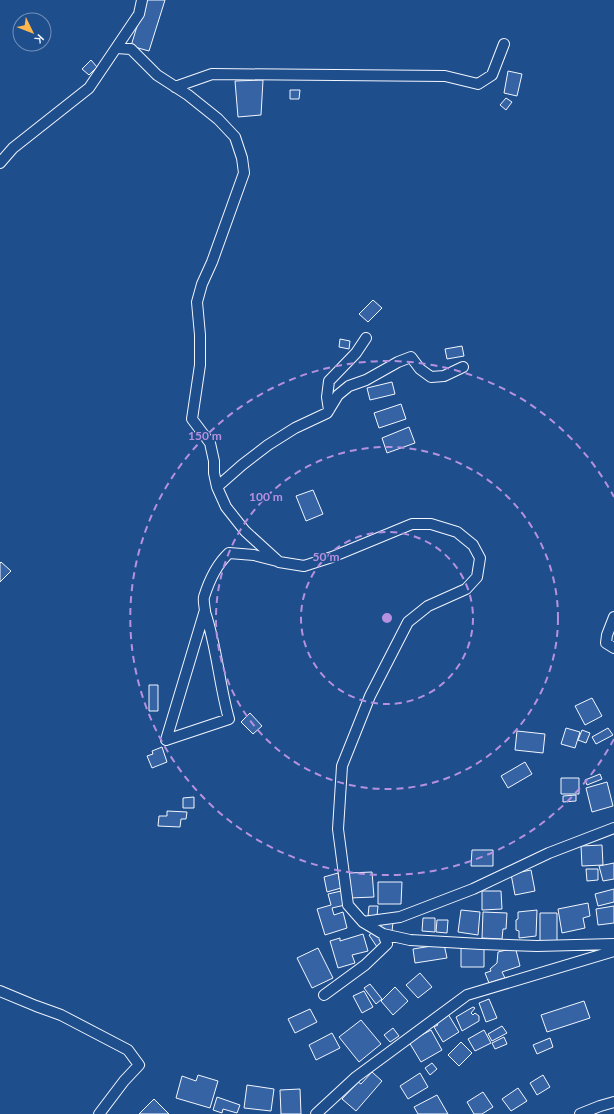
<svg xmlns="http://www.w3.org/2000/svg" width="614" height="1114" font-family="Lato,sans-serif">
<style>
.building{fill:#3563a3;stroke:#f2f6ff}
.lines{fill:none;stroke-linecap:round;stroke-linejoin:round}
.minor-casing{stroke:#f2f6ff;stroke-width:12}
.minor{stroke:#1f4e8c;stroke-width:10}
.ring{fill:none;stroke:#b691df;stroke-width:2;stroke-dasharray:7 5}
.centre{fill:#b691df;stroke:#1f4e8c;stroke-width:2}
.ring-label{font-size:12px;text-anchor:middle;font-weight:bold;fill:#b691df;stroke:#1f4e8c;stroke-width:3;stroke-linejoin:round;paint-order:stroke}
</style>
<rect width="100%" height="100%" fill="#1f4e8c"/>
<!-- building -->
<path class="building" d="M145,0H165L149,51L131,46Z
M91,60L97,67L89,75L82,69Z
M508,71L522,74L517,96L504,93Z
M263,80L261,115L238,117L235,81Z
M290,90H300L299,99H290Z
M506,98L512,102L506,110L500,105Z
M373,300L382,308L368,322L359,314Z
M340,339L350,341L349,349L339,347Z
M462,346L464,356L447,359L445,349Z
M392,382L395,394L370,400L367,388Z
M401,404L406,419L379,428L374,413Z
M409,427L415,443L387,453L382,438Z
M313,490L323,514L306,521L296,496Z
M1,562L11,571L0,582V563Z
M149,685H158V711H149Z
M592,698L602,716L585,725L575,706Z
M250,713L262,726L253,734L241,722Z
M566,728L580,732L575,748L561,744Z
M608,728L613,735L596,744L592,737Z
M582,730L590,733L586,743L578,740Z
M517,731L545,734L543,753L515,750Z
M162,747L167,762L152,768L147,756L153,754L152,751Z
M525,762L532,774L508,788L501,776Z
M600,774L602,779L587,785L585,780Z
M561,778H579V794H561Z
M607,782L613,806L592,812L586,788Z
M576,795V801L563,802V796Z
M194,797V808H183V798Z
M167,811L187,812L186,819H181L180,827L158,826L159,816H167Z
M602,845L603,865L582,866L581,846Z
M472,850H493V866H471Z
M614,863V879L603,881L599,866Z
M586,869H598V880L587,881Z
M531,870L535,891L515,895L511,874Z
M372,872L374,897L350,898L349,873Z
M338,873L341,888L327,892L324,877Z
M378,882H402L401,904H378Z
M614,889V902L598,906L595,894Z
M341,891L345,905L332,908L334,915L343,912L347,928L325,935L317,909L331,905L328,894Z
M482,891H501L502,909L482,910Z
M588,903L590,916L583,918L585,928L562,933L558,909Z
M369,906H378L377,916H368Z
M614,906V923L598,925L596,909Z
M461,910L480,912L478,935L458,932Z
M537,910L536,936L519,938V931L516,930V920L518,919V912Z
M483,912L507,913L506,929H503L502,939L482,938Z
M540,913H557V941H540Z
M423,918H435V932L422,931Z
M382,920L393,922L392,932L380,930Z
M437,920H448L447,933L436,932Z
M375,931L384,942L377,947L369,935Z
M363,934L368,951L352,955L355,963L338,968L330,941L340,938V941Z
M444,944L447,958L415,963L413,949Z
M461,946L484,947V967H461Z
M318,948L333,978L312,988L297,958Z
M506,950H516L520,966L502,972L505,978L489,983L485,973L491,971L490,969L497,963L498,952Z
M420,973L432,987L418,998L406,985Z
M370,984L382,999L376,1004L364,988Z
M395,987L408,1001L393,1015L381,1001Z
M364,991L373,1007L362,1013L353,996Z
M489,999L497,1018L486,1022L479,1003Z
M584,1001L590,1018L547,1032L541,1015Z
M473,1007L475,1008L471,1013L473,1015L475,1013L479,1016V1021L462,1031L456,1017Z
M310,1009L317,1022L295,1033L288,1019Z
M448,1014L459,1032L443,1042L434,1027L438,1025L436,1022Z
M361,1020L381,1044L359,1062L339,1037Z
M502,1026L507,1033L492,1041L488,1034Z
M393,1028L399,1036L390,1042L384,1035Z
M431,1030L442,1050L421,1062L409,1042Z
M484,1030L491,1043L475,1051L468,1039Z
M332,1033L340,1048L316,1060L309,1045Z
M504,1037L507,1044L495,1049L492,1043Z
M550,1038L553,1047L537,1054L533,1045Z
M461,1042L472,1053L459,1066L448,1055Z
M432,1063L437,1069L430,1075L425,1068Z
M372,1072L382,1081L356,1111L342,1099L358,1082L361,1084Z
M420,1073L428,1087L408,1099L400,1086Z
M198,1075L218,1081L210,1108L176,1098L182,1076L196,1081Z
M543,1075L550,1087L537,1095L530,1083Z
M247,1085L274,1089L271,1111L244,1108Z
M518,1088L527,1101L511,1111L502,1099Z
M300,1089L301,1114H281L280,1090Z
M483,1092L493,1107L482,1114H474L467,1102Z
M437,1095L448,1114H418L414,1107Z
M217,1097L240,1105L237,1113L223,1109L222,1113L213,1110Z
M154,1099L169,1114H139Z"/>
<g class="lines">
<!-- minor casing -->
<g class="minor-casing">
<path id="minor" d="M116,48L131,49L157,75L188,95L218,119L235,137L242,158L244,173L212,262L202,284L197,302L200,335V365L192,419L210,443L214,461V473L217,487L226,507L245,531L279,562L304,566L332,557L412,524H431L457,532L473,545L480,558L477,577L466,589L428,606L408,622L370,696L342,766L338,829L348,905L363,922L383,934L410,940L481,944L537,946L614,944
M175,87L212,74L445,76L478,84L492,75L504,44
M0,163L13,148L89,88L139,14L142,0
M329,410L327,397L329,381L356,353L366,338
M217,487L242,465L268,445L295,428L327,413L338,395L349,386L366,380L398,362L411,357L420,369L431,377L444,376L463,367
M205,610L166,740L229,719C219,684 217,647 205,612C205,608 203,601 204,597C209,581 217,564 229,553L254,555L277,561
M614,617L607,635L606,643L614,648
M363,922L400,917L473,889L549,853L614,828
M0,991L36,1006L61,1015L128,1050L139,1065L124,1081L99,1114
M324,995L365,965L387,944L383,934
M316,1114L356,1077L467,995L614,951
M580,1114L600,1106L614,1102"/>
</g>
<!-- minor -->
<use href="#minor" class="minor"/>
</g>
<!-- distance rings -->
<g class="ring">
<circle cx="387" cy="618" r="86"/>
<circle cx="387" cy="618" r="171"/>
<path d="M614 739A257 257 0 1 1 614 497"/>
</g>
<circle cx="387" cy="618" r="6" class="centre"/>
<g class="ring-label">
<text x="205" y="440">150 m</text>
<text x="266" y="501">100 m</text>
<text x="326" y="561">50 m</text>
</g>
<!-- north arrow -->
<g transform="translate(32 32) rotate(133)"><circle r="19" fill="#1f4e8c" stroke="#7391ba"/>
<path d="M0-3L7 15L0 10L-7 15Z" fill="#ffb74d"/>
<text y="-6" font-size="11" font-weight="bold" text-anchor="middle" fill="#f2f6ff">K</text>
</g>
</svg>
